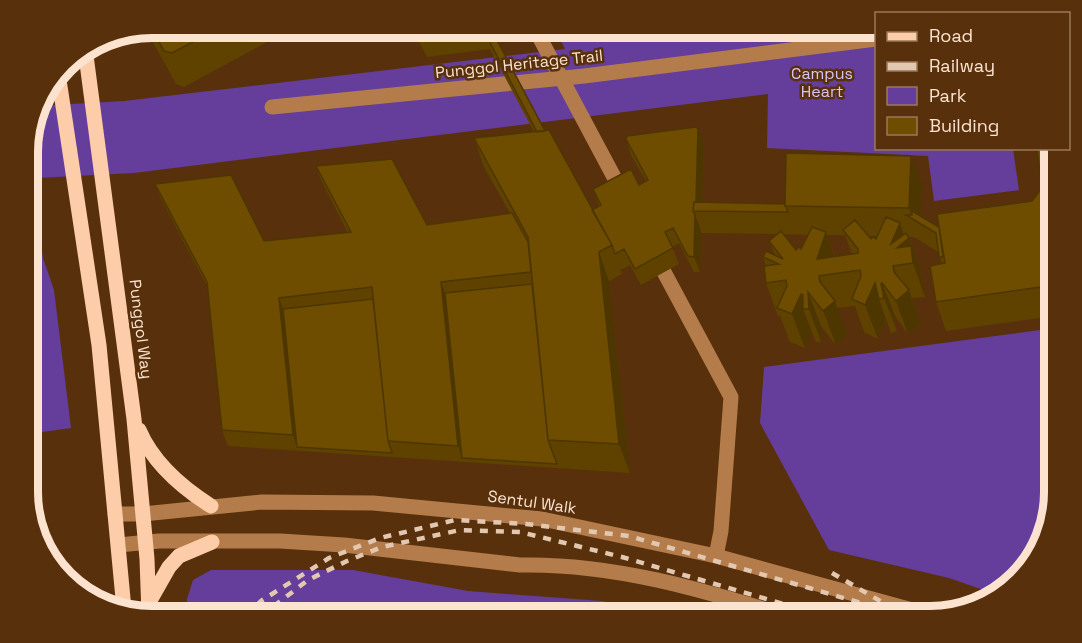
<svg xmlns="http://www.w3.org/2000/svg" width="1082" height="643" font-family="'Space Grotesk',sans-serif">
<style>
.green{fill:#653d9b}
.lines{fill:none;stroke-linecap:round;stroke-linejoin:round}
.minor{stroke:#b57c4b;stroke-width:15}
.major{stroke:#fccda8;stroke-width:15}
.rail{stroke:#e2c7b1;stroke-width:4.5;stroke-dasharray:8 8;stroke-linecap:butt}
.wall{fill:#5f4200;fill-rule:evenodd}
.shaded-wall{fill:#4d3600}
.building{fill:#6e4d00;stroke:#4d3600;stroke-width:1.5}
.labels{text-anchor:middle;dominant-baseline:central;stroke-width:5;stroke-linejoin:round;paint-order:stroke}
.street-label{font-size:16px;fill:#fce3d0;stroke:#58310c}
.park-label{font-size:16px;fill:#d6c5f9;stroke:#58310c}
.rim{fill:none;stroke:#fce3d0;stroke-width:8}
</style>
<rect width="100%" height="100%" fill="#58310c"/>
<!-- green -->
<path class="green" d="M554,27H876V148L1013,149L1019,190L934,201L928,156L767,148L768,94L134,173L37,178L36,213L43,258L54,290L71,428L28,434V135L37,106L124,101L565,49Z
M1055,328V500L1038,554L998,595L949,578L829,550L760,423L764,367Z
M211,570H353L468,591L602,601L677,616H188L187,599L193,580Z"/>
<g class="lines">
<!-- minor -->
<path class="minor" d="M534,27L622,192
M272,107L584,76L876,39
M664,272L731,397L721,531L716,556
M115,514H143L262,502L373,503L542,519L716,556L934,616
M119,545L159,541H280L344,545L520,565C611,563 701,589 786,616"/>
<!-- major -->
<path class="major" d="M85,48L134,419L147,559L149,615
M58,73L99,345L124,609
M139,430C153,463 181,487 211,506
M148,604L169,567L179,556L212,542"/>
<!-- rail -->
<path class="rail" d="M832,573L887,605
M246,616L261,601L329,558L380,538L455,520L526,524L629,536L906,616
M261,616L308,580L347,561L382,547L460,530L520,532L622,557L825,616"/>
</g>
<!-- wall -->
<path class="wall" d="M151,27H271L272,31L269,41L184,87L176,84L145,28Z
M411,27H493L499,44L545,131L592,210L599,206L593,189L639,185L646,181L631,155L626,139L698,129L704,145L702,202L785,204L922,184L920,216L939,227L1032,201L1042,188L1055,148V316L946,331L936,302L942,264L938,252L914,237H909L922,272L920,273L923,280L925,297L912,298L921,324L908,334L895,316L893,318L897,331L891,333L886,319L878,339L864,332L855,306L837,308L847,335L836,345L821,326V342H816L812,332L805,348L790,342L780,316H778L766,283V266L763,257L775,255L769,241L777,234L701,233V231L700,272H694L679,243L672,247L679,264L641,285L630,265L620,270L622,274L609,281L630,473L228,446L222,430L208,288L161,199L155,184L264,241L348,233L322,182L316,166L427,225L510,213L484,167L474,138L534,132L490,49L427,57ZM783,234L808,235L801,249L796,250ZM827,235H845L852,254L835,256ZM868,236H877L876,239H871Z"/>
<!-- shaded-wall -->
<path class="shaded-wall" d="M264,27H271L272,31L269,41Z
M698,129L704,145L702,211H695Z
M911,156L922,184L920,224L913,219L909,208Z
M695,215L701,231L700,272L694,257Z
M900,223L906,241L909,238L922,272L920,273L923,280L925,297L913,263L891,244Z
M826,232L838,266L817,259Z
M599,252L609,281L630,473L619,444Z
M893,266L904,295L909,290L921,324L908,334L896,301Z
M819,276L830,305L835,301L847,335L836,345L823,311Z
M441,282L447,298L462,458L458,446Z
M875,283L879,299L886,319L878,339L865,305Z
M882,283L895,316L893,318L897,331L884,298L881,284Z
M808,292L821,326V342L809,309Z
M801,294L807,309H803L812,332L805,348L792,314Z
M279,298L285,314L297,447L293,435Z
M42,506L48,522L56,568L52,564Z"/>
<!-- building -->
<path class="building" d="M151,27H221L172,53L164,51Z
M482,27H490L545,131L537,132Z
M696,127L698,129L696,202H694L693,211L695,215L694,257L688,256L673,228L665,232L673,248L635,269L624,249L615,254L612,245L592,210L601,205L593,189L631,169L639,185L648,180L626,139L627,136Z
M549,130L612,245L599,252L619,444L548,440L528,237L474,138Z
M1037,148H1055V285L936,302L930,266L945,263L937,214L1032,201L1042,188Z
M786,153L911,156L909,208L785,206Z
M392,159L427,225L512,213L528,242L531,272L441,282L458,446L388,441L372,287L279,298L293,435L222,430L207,282L155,184L231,175L264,241L351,232L316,166Z
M694,202L785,204L788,212L693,211Z
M912,211L939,227L943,257H939L936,233L906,215H912Z
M886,217L900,223L891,244L906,233L909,238L897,248L911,246L913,263L893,266L894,272L909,290L896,301L882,283L881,284L884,298L879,299L875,283L865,305L852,299L861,276L860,270L819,276L820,282L835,301L823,311L808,292L809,309H803V295L801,294L792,314L777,308L787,286L786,280L766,283L764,266L779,264L763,257L766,251L783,259L769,241L781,231L796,250L798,247L801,249L812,227L826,232L817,259L838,256L858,253V249L843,230L855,220L871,239L873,237L876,239Z
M532,284L548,440L557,464L462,458L445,293Z
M373,299L388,441L392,453L297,447L283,309Z
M28,501H30L31,508L42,506L52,564L48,561L28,508Z"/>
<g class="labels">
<!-- street labels -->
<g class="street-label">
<text transform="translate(519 64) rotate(-6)">Punggol Heritage Trail</text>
<text transform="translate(141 329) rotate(83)">Punggol Way</text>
<text transform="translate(532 502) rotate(8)">Sentul Walk</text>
</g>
<!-- park labels -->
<g class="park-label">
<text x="822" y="73">Campus<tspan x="822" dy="18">Heart</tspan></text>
</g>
</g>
<!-- crop -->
<path d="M0 0H1082V643H0ZM152 38H930A114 114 0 0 1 1044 152V492A114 114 0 0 1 930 606H152A114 114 0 0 1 38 492V152A114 114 0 0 1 152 38Z" fill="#58310c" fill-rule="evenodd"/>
<path class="rim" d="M152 38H930A114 114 0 0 1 1044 152V492A114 114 0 0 1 930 606H152A114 114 0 0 1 38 492V152A114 114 0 0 1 152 38Z"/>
<!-- legend -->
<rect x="875" y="12" width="195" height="138" fill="#58310c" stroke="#9a785a" stroke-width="1.5"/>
<rect x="887" y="32" width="30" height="9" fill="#fccda8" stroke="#9a785a" stroke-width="1.5"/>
<text x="929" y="42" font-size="18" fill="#fce3d0">Road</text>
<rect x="887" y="62" width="30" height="9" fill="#e2c7b1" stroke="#9a785a" stroke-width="1.5"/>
<text x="929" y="72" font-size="18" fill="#fce3d0">Railway</text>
<rect x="887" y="87" width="30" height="18" fill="#653d9b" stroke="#9a785a" stroke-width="1.5"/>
<text x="929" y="102" font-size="18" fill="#fce3d0">Park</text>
<rect x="887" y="117" width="30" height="18" fill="#6e4d00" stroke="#9a785a" stroke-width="1.5"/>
<text x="929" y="132" font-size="18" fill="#fce3d0">Building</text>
</svg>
